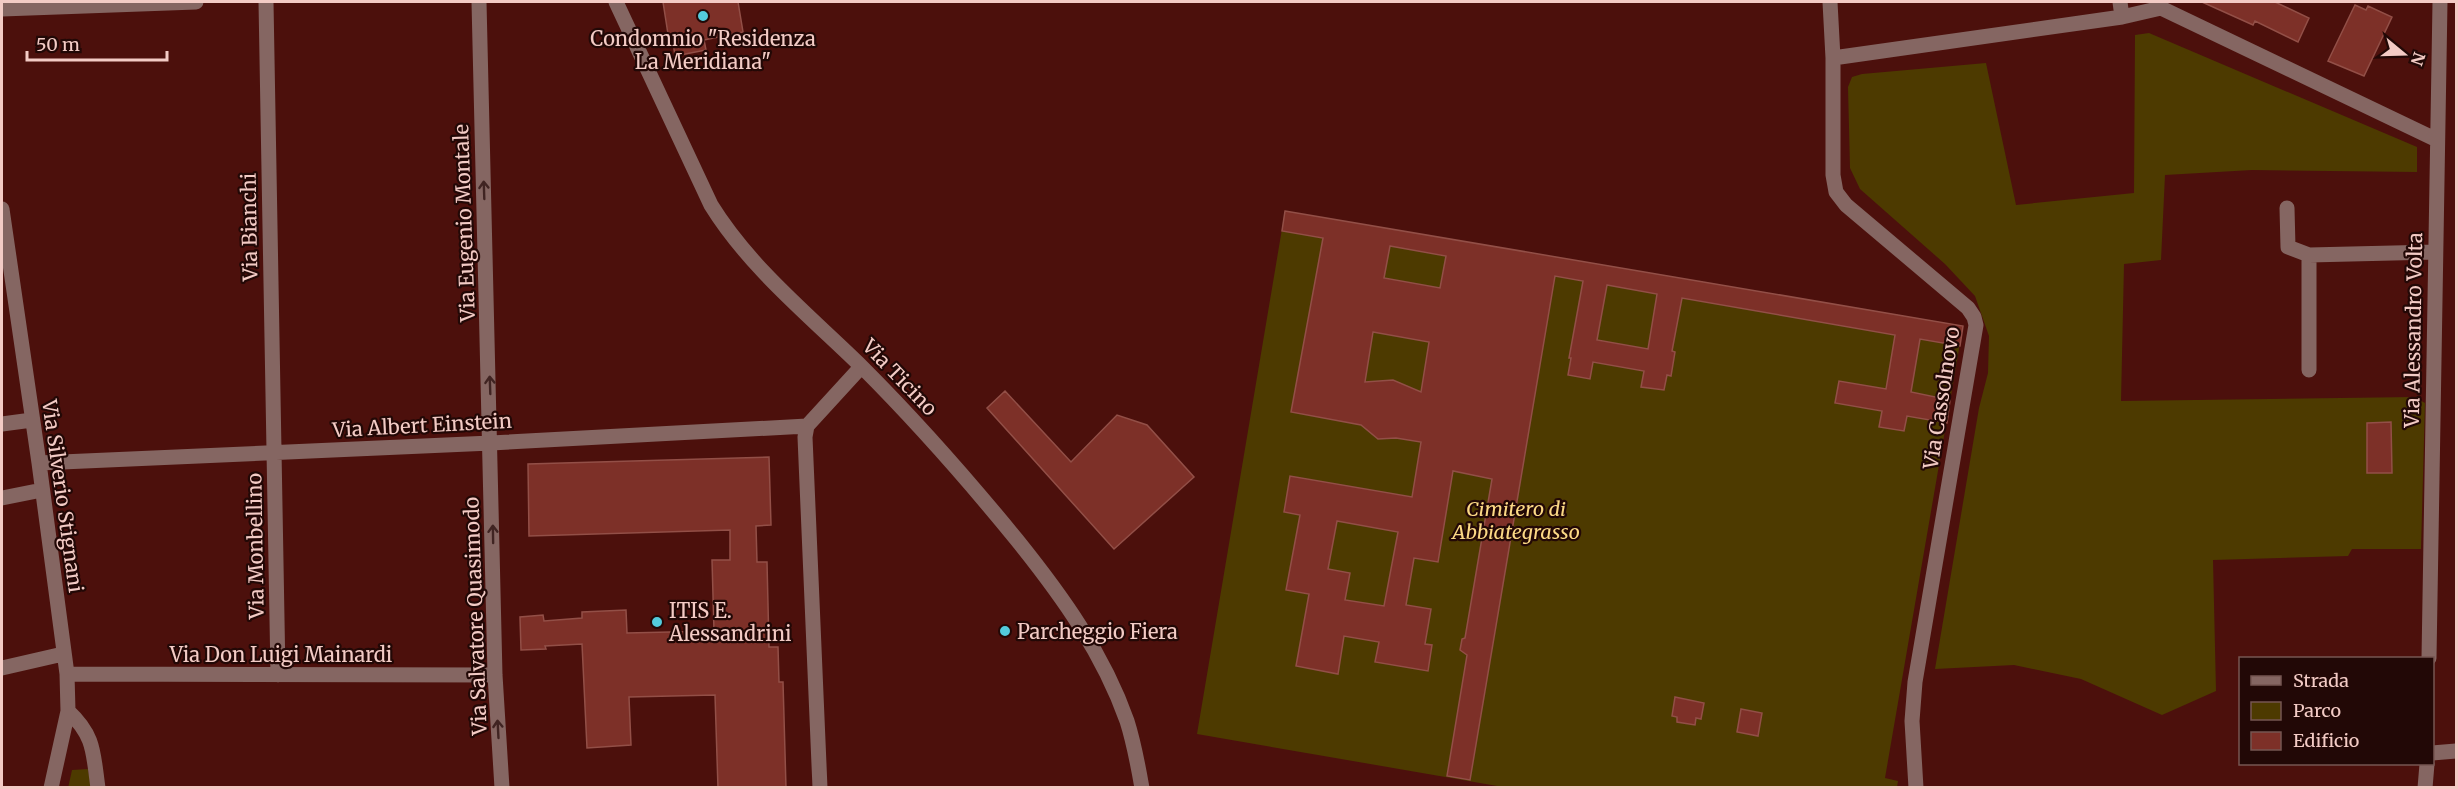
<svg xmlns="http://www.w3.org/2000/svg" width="2458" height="789" font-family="Merriweather,serif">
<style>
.green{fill:#4d3a00}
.building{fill:#7d3028;stroke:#924f47;stroke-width:1.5;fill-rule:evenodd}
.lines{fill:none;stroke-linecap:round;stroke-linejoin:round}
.minor{stroke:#856662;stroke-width:15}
.oneway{stroke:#402422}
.poi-dot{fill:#53cbdc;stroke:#220806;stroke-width:2}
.labels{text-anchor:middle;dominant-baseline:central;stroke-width:4.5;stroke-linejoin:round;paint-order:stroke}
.poi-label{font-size:20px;fill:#f3cbc5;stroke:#220806;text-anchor:start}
.street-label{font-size:20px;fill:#f3cbc5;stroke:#220806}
.park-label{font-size:20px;font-style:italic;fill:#fcd985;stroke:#220806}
</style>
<rect width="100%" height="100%" fill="#4c100c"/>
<!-- green -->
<path class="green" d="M2149,33L2417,147V172L2252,170L2165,175L2161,260L2124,264L2121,401L2414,397L2425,403L2421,549H2352L2348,556L2213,560L2216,691L2162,715L2081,679L2014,665L1935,669L1979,408L1988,373L1989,336L1975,296L1945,264L1860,189L1850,168L1848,87L1852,77L1862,74L1986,63L2016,205L2134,193L2135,35Z
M1285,211L1963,326L1885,778L1898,781L1897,787H1503L1197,734Z
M88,769L91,787L68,788L72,770Z"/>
<!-- building -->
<path class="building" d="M663,2H738L743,32L704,40L706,50L675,56L672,35L668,34Z
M2202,2H2275L2309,18L2298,42L2255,21L2253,25Z
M2355,5L2366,10L2368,6L2392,17L2364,76L2328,61Z
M1285,211L1963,326L1960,346L1920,339L1911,392L1950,400L1947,423L1907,416L1904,431L1879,427L1882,411L1835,403L1839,381L1886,389L1895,335L1682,298L1672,351L1675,352L1671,376L1667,375L1664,390L1641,387L1644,371L1593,362L1590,379L1568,375L1571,358H1569L1583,281L1555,276L1470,780L1447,776L1467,655L1460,650L1462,639L1465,638L1492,479L1453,471L1438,562L1414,558L1406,605L1431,609L1425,644L1432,645L1428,671L1375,662L1379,642L1344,636L1338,674L1296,666L1309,594L1286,590L1300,515L1284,512L1290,476L1412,497L1421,442L1396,438L1378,439L1361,425L1291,412L1323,238L1282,231ZM1390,246L1446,256L1440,288L1384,278ZM1607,285L1657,294L1648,349L1597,340ZM1373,332L1429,342L1421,392L1393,380L1365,382ZM1337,521L1398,532L1384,606L1345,600L1350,573L1328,569Z
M1005,391L1071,462L1117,415L1147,425L1194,477L1114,549L987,408Z
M2391,422L2392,473H2367V423Z
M769,457L771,525L756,526L757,562H767L769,647H778L779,682H783L786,788H718L715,695L629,697L631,745L587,748L582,644L545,646L546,649L521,650L520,617L543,615L544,621L582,618V612L626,610L627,633L714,631L712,560H730V530L529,536L528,464Z
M1675,697L1704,703L1701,719L1696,718L1695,725L1677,722V717L1672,716Z
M1741,709L1762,713L1758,736L1737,732Z"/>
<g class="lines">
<!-- minor -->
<path class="minor" d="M266,2L278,675
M479,2L495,675L502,788
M616,2L711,205C750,268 810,316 862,367C917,422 968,480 1017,540C1062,596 1103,653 1127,721C1134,743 1138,765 1142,788
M1830,2L1833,58V175L1836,192L1846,205L1968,308L1974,317L1976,325L1915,682L1912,721L1916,788
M2120,2L2122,17
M2,9L196,2
M1833,58L2122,17L2161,8L2437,140
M2287,208L2288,247L2309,255L2435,252
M2,209L39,463L67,674L68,711L51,788
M2309,370V255
M2,424L32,420
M39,463L491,443L807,426
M2,498L42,490
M2429,658L2440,2
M2,668L63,654
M67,674L495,675
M68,711C95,736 93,753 98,788
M2432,753L2456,751
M820,788L805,437L807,426L861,367
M2425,788L2427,764"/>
</g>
<!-- one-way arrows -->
<defs><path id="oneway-shaft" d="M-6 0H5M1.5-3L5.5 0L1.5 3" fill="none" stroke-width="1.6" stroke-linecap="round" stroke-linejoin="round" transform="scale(1.5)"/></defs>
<g class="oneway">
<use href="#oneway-shaft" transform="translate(484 190) rotate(-92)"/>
<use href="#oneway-shaft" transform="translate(490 385) rotate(-92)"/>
<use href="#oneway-shaft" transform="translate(493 534) rotate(-91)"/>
<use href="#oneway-shaft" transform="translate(498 729) rotate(-93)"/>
</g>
<!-- markers -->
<g class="poi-dot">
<circle cx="703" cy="16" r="6"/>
<circle cx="657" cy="622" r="6"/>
<circle cx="1005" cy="631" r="6"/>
</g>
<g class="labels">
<!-- poi labels -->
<g class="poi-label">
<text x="703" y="38" text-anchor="middle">Condomnio "Residenza<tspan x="703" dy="23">La Meridiana"</tspan></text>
<text x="669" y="610">ITIS E.<tspan x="669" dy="23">Alessandrini</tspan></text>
<text x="1017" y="631">Parcheggio Fiera</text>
</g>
<!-- street labels -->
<g class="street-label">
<text transform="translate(464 223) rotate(-92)">Via Eugenio Montale</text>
<text transform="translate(249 227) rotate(-91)">Via Bianchi</text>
<text transform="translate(2413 330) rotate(-89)">Via Alessandro Volta</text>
<text transform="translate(900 377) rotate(46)">Via Ticino</text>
<text transform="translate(1941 398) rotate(-81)">Via Cassolnovo</text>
<text transform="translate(422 425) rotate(-3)">Via Albert Einstein</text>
<text transform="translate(63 496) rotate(82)">Via Silverio Stignani</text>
<text transform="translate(255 546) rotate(-91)">Via Monbellino</text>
<text transform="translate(475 616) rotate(-92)">Via Salvatore Quasimodo</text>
<text x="281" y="654">Via Don Luigi Mainardi</text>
</g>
<!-- park labels -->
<g class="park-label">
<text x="1516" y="508">Cimitero di<tspan x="1516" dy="23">Abbiategrasso</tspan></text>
</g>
</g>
<!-- border -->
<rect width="2458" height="789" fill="none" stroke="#f3cbc5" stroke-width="6"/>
<!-- legend -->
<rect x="2239" y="657" width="195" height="108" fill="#220806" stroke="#765652" stroke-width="1.5"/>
<rect x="2251" y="676" width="30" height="9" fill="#856662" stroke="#765652" stroke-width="1.5"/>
<text x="2293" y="687" font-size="18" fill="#f3cbc5">Strada</text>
<rect x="2251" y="702" width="30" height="18" fill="#4d3a00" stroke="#765652" stroke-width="1.5"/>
<text x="2293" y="717" font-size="18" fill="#f3cbc5">Parco</text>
<rect x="2251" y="732" width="30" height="18" fill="#7d3028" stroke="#765652" stroke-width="1.5"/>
<text x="2293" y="747" font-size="18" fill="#f3cbc5">Edificio</text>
<!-- north arrow -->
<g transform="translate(2404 54) rotate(109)" stroke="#220806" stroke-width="4.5" paint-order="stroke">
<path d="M0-4.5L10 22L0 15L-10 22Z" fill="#f3cbc5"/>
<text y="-9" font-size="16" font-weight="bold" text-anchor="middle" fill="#f3cbc5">N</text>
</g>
<!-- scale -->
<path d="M27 51v9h140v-9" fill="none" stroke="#f3cbc5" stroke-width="3"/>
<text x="36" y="51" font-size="18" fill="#f3cbc5" stroke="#220806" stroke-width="4.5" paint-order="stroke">50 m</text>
</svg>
